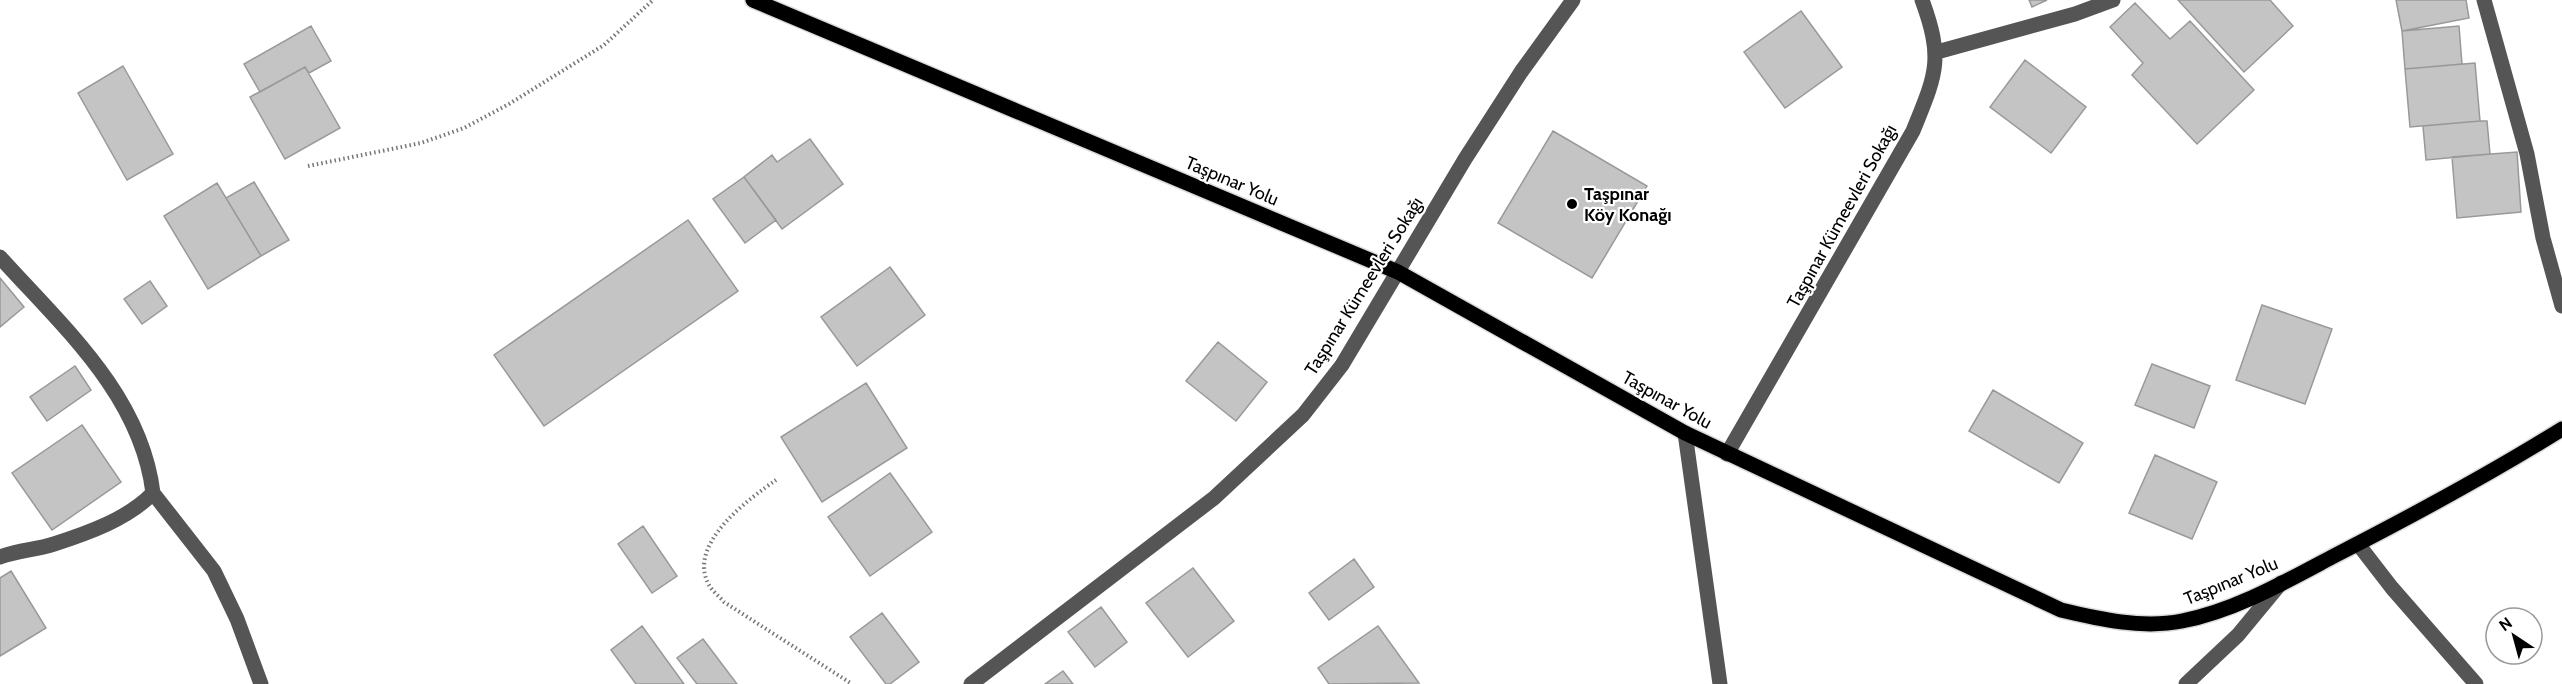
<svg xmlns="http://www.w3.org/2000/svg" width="2562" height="684" font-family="Cabin,sans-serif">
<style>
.building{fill:#c4c4c4;stroke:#999;stroke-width:1.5}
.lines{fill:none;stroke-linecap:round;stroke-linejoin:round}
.major-casing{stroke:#dbdbdb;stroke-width:18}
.path{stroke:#777;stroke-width:4;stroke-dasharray:1.5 3;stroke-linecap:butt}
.minor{stroke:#555;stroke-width:15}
.major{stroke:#000;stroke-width:15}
.poi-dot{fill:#000;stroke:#fff;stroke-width:2}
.labels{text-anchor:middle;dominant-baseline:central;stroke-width:4.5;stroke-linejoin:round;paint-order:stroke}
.street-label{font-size:18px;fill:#000;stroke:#fff}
.poi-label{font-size:18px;font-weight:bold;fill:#000;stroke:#fff;text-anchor:start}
</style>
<rect width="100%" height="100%" fill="#fff"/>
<!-- building -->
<path class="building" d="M2029,0H2047L2032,7Z
M2178,0H2270L2293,26L2244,72Z
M2396,0H2466L2469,18L2402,31Z
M2135,3L2170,39L2190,21L2254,90L2197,144L2132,75L2143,63L2110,27Z
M1801,11L1842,67L1785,108L1744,52Z
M311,26L331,61L309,73L305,67L260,92L244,64Z
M2459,26L2462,64L2405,69L2402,31Z
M2025,60L2086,107L2051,153L1990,107Z
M2475,63L2480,121L2410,127L2405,69Z
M123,66L173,154L127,180L78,93Z
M305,67L340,128L285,159L250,97Z
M2480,121H2487L2490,154L2426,160L2423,126Z
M1553,131L1647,186L1592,278L1498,223Z
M810,139L843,184L782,229L744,177L772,155L777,162Z
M2517,152L2521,212L2457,218L2452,157Z
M744,177L776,220L745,243L713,199Z
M254,182L289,240L261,256L226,198Z
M217,183L261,256L208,289L164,216Z
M688,220L738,291L544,426L494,355Z
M890,267L925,315L857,366L821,317Z
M0,278L24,307L0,327Z
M150,281L167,306L142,324L124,299Z
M2262,305L2332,329L2305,404L2236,380Z
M1218,342L1267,382L1236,421L1186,381Z
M2152,364L2210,386L2194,428L2135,405Z
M75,366L91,390L47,421L30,397Z
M866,383L907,448L822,502L781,437Z
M1993,390L2083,443L2059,483L1969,431Z
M82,425L121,482L52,530L12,473Z
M2155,455L2217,482L2192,539L2129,513Z
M890,473L932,532L870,576L828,517Z
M643,526L677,576L652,593L618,544Z
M1354,559L1374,587L1329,620L1309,593Z
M1193,568L1234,621L1188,657L1146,603Z
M11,571L46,628L0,656V578Z
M1101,607L1127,642L1095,667L1068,632Z
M882,613L919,662L890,684H886L850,637Z
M642,626L684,684H636L611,650Z
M1378,626L1419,683L1329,684L1318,668Z
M703,639L737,684H697L677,658Z
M1063,671L1073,684H1045Z"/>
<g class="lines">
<!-- major casing -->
<g class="major-casing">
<path id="major" d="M753,0L1398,272L1685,433L2061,610C2099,619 2142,629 2182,621C2234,611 2285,582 2332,557C2410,517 2487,476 2562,429"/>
</g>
<!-- path -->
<path class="path" d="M308,166L421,143L464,128L509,104L604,45L653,0
M776,480C749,499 686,544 709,585C712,591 720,597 724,602L852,684"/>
<!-- minor -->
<path class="minor" d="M2484,0L2527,154L2543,238L2562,306
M1937,52L2075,14L2113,0
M0,257C63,327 141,395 153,493C128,519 88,533 54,544C36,550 18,550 0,557
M1685,433L1720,684
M1727,454L1913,131C1936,74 1944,60 1922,0
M153,493L214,571L237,619L261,684
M2358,544L2392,588L2476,684
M971,684L1214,498L1303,415L1342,365L1465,159L1521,72L1573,0
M2186,684L2238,635L2281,583"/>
<!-- major -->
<use href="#major" class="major"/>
</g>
<!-- markers -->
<circle class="poi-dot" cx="1572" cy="204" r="6"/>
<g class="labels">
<!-- street labels -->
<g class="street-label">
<text transform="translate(1232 181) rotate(23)">Taşpınar Yolu</text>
<text transform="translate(1842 216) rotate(-61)">Taşpınar Kümeevleri Sokağı</text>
<text transform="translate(1364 286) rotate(-58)">Taşpınar Kümeevleri Sokağı</text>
<text transform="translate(1667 400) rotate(29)">Taşpınar Yolu</text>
<text transform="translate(2231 581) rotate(-22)">Taşpınar Yolu</text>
</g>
<!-- poi labels -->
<g class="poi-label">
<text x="1584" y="194">Taşpınar<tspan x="1584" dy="21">Köy Konağı</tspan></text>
</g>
</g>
<!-- north arrow -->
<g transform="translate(2514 636) rotate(324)"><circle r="28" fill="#ffffff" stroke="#999999" stroke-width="1.5"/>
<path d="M0-4.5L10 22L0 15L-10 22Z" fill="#000000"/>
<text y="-9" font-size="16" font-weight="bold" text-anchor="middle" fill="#000000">N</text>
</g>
</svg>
